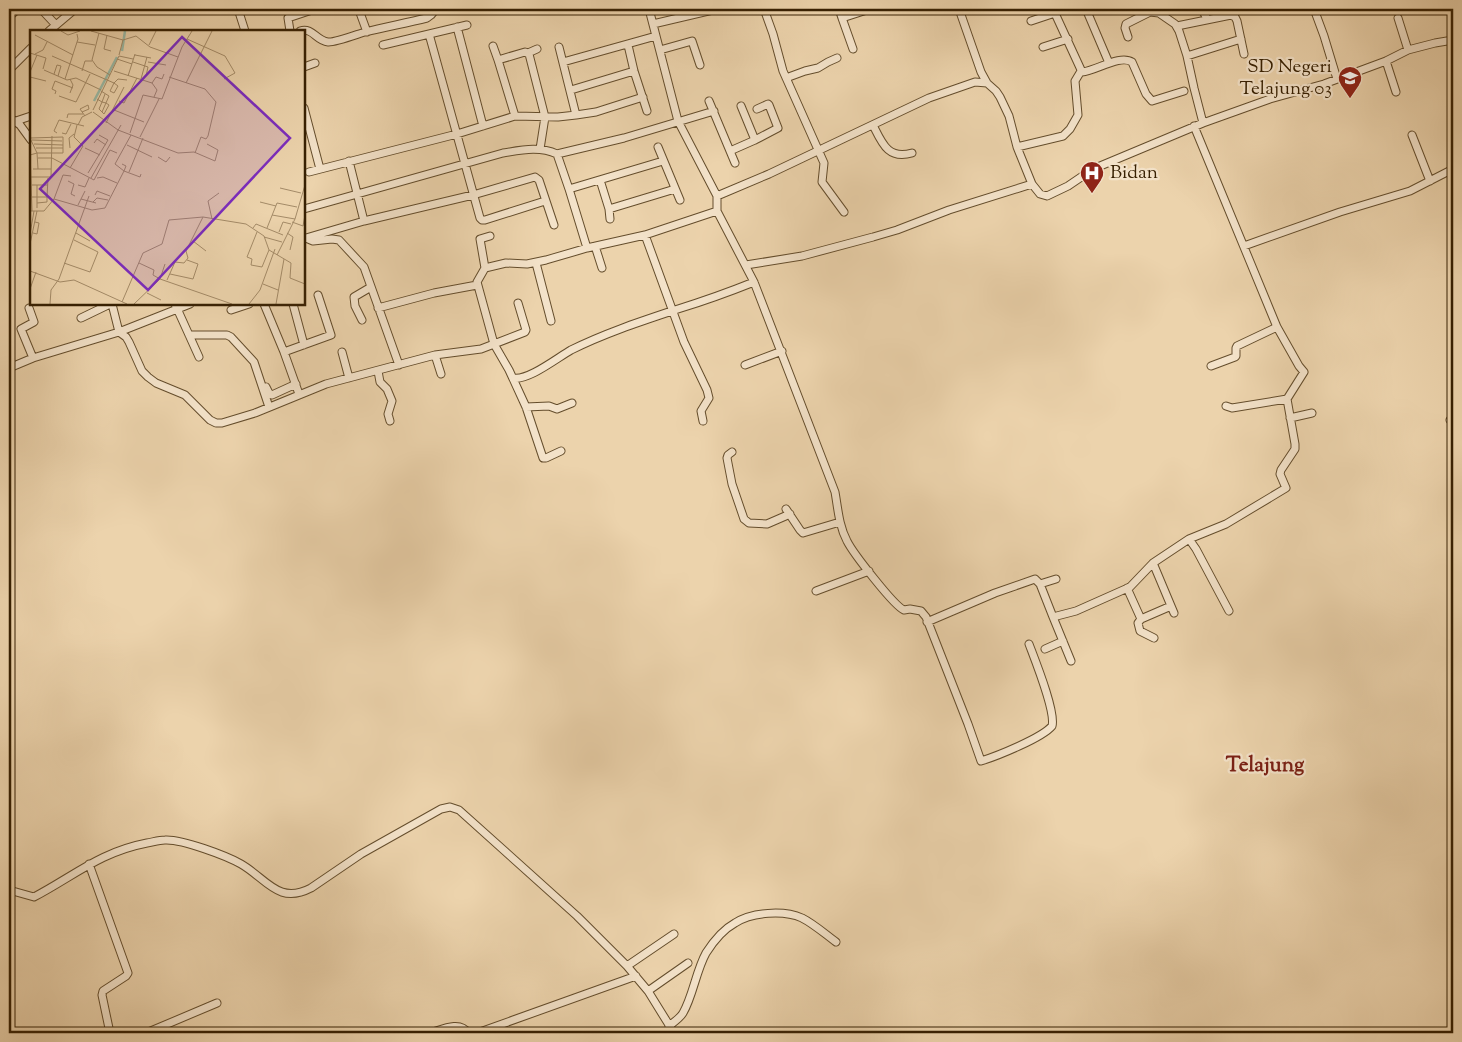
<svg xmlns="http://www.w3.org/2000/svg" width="1462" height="1042" font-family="'Sorts Mill Goudy',serif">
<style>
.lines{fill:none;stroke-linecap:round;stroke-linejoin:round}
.street-casing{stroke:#644d2c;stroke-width:9}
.street{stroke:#f3e2c9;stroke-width:7}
.labels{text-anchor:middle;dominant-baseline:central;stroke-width:4.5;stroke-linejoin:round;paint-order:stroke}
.poi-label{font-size:19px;fill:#372002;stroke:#f3e2c9;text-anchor:end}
.quarter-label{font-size:21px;font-weight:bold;fill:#7a1f14;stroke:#f3e2c9}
.inset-river{fill:none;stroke:#99b9a5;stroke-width:2.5}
.inset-road{fill:none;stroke:#a48b68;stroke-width:1}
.view{fill:#7b2cbf;fill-opacity:0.15;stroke:#7b2cbf;stroke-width:2.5}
.inset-edge{fill:none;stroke:#372002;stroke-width:2.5}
</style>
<rect width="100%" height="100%" fill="#ecd3ac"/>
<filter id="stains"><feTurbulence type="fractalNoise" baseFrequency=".004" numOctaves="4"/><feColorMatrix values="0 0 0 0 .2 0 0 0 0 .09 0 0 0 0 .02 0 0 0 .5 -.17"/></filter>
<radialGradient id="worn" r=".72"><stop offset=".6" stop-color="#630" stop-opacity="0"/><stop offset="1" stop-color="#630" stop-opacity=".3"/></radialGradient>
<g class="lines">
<!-- street casing -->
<g class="street-casing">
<path id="street" d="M41,9L56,25
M238,9L245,31
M649,9L678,121L717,196V211L754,282L835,492C838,509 839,526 847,541C853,553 894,606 904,610L910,609L921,611L926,617L968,724L981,761C997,756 1042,738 1052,726C1056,712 1035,660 1029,644
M764,9L773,34L783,71L824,163L822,182L844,212
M839,9L842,18L870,9
M959,9L981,72L987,83
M1053,9L1082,72C1096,71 1120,54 1132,62L1146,94L1152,101L1184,91
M1086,9L1109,63
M1202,9L1207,19
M1314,9L1324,36L1337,79
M359,10L367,32
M9,17L18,9
M842,18L853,49
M1398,18L1408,50
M1031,21L1055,13
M653,24L717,9
M1177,26L1231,15L1235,17L1237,21L1244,54
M457,27L483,126
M49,31L75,9
M290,31L288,18L315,9
M300,31C313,27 316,41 328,42C334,43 358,34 365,32C386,27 406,23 427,18L431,15L436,9
M429,34L480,218L482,220H485L545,201
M1128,37L1125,28L1126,24L1150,12L1159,13L1175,24L1179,31L1187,56L1194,88L1203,123
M383,45L467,25
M628,45L634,71L647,111
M493,46L498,60L515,116
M1043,47L1068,39
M660,50L692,41L700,65
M528,53L537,49
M1187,56L1241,39
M498,60L525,52L529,54L545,117L540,149
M1386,61L1396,92
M563,62L656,36
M304,67L315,63
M9,70L31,48
M786,78L805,71L818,68L828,62L837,58
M571,90L634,71
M709,101L735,163
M741,106L755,140
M304,108L320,169
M576,115L596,112L643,97
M9,117L20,125L31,140
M16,121L31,116
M873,125C882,143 888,160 912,153
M1412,135L1430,181
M658,147L680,200
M1017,147L1063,136L1070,129L1078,115L1075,81L1081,71
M730,151L755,140L778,128L769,105L768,104L757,109
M557,154L569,189L587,248
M349,161L364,221
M309,172L457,134L515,116L558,117L576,115L559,47
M600,180L609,209L610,219
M569,189L663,161
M717,196L769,174L929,98L975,82L987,83L996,91L1000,97L1009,116L1017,147L1032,184L1040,194L1047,196L1068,186L1093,169L1203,123L1270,99L1324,84L1386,61L1408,50L1435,43L1453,40
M304,209L503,153C522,150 539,146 557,154L624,138L714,111
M609,209L675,189
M645,235L684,342L707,390L709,398L701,411L703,421
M306,238L364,221L473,195L535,177L539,180L554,225
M306,238L313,241L332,239L339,240L364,267L399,365
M595,246L602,268
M1244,246L1340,212L1410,191L1453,169
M536,263L551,321
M746,265L802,256L873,237L897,230L949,210L1032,184
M485,268L480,239L490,236
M518,303L526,330L525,332L494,344L509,370L526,407L543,458H546L561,451
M112,304L119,332L126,337L129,342L142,371L148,377L156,383L185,395L210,420L216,423H222L255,413L326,384L435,355L481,349L494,344L477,282L485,268L506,263L527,264L546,260L587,248L645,235L717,211
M175,304L199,357
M264,304L284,352L299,394
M293,304L304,345
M29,308L34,322L21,329L33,358
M378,308L434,293L477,285
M231,310L249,304
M81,318L110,304
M362,320L355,306L354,297L371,287
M189,335H227L231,337L254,362L269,407
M284,352L331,335L318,295
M342,352L349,378
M435,355L441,374
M745,365L782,351
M1211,366L1235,357L1236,356V348L1237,346L1277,327
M9,368L33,358L119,332L190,304
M378,371L380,382L387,389L392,401L388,414L390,421
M513,378C528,381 557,358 571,350C605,333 642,321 678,309C704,301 729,292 754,282
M266,387L269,393L272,395L296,384
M1226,406L1232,408L1287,399
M526,407L549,406L557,409L572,403
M1290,418L1312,413
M1450,420L1453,421
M732,452L728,455L727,458L732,484L744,519L749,523L767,524L790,514
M786,509L800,530L803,533L840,522
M1189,539L1196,549L1229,611
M1153,563L1174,613
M1040,584L1056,579
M1127,588L1141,619
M816,591L869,571
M1053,617L1071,661
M927,622L995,593L1035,579L1040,584L1053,617L1076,611L1130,587L1153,563L1189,539L1226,524L1286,488L1280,474L1281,470L1295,449V444L1287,399L1304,372L1299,366L1277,327L1194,126
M1154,638L1140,631L1138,623L1141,619L1171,606
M1045,649L1063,641
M89,864L128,973L126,976L103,991L102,995L110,1033
M9,890L34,897C74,876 100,852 147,843C153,842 159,840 165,840C182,839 227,856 241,864C267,879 278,905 311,888L361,854L441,809L450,807L459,810L577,916L627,966L648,991L674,1033
M627,966L674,934
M648,991L688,963
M669,1026C674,1022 680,1018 683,1013C693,996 696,971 706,953C713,942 724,929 735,923C752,912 784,910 802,918C814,924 825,934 836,942
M146,1033L217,1003
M430,1033C441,1030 460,1020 468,1033
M477,1033L636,976"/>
</g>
<!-- street -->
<use href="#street" class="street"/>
</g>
<!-- icons -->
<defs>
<g id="school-pin" transform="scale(1.25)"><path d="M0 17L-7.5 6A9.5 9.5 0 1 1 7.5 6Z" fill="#8f2418" stroke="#f3e2c9"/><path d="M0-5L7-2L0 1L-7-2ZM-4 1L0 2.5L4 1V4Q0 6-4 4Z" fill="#fff"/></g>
<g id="hospital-pin" transform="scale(1.25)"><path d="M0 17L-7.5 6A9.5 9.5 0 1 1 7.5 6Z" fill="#8f2418" stroke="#f3e2c9"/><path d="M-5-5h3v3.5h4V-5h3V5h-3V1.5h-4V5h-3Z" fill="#fff"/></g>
</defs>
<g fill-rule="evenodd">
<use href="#school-pin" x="1350" y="78"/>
<use href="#hospital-pin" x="1092" y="173"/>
</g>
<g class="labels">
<!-- poi labels -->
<g class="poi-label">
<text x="1332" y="67">SD Negeri<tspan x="1332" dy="22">Telajung 03</tspan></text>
<text x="1110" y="173" text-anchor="start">Bidan</text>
</g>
<!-- quarter labels -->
<g class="quarter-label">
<text x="1265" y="766">Telajung</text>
</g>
</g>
<!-- overview -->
<g transform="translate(30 30)">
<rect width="275" height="275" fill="#ecd3ac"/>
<path class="inset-river" d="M92,21L95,1M64,71L87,27"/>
<path class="inset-road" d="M31,1L38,5L50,1M61,1L93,10L106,6L120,17L148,27M69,3L62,30L67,37L80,45M5,5L43,25M77,5L74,19L81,21M157,9L195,26L205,43L194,49M47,12L65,15M119,15L126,1M0,23L16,28L13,39M5,24L13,20L17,12M89,25L93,10M105,25L121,28M22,26L84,53L88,56L84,63L80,61L84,53L88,49L97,50M87,29L102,34M103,32L118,37L116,46M118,32L136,35M14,40L37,50L46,48L71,60M52,41L55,31H62M84,41L122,53L126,47L132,49L134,44M0,42L7,25M24,44L27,35L31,36L28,46M98,46L105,24M0,47L16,51M139,47L175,59L186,72L178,106L176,109L171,107L165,123M35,49L48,9L47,4M111,49L117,27M122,53L127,60L124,67M156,53L182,1M71,61L79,66L72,82M40,63L43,55L40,49M25,64L26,61L22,59L25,51L43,58M29,66L46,72L60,44M67,69L72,72L76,73L79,75L74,84L69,79L72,72L75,64M89,71L94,73L107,48M63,80L89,26L103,29M84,80L114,92M52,82L59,79L58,75L50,79L55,86M63,82L88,100L148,123L164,122L185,131L188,120L177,114M37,88L38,84H53M76,93L94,57M48,95L52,87L62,82M27,103L24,101L29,90L54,96M32,103L36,104L41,94M100,103L113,65L132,69L152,17L162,1M110,107L129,69M2,110L32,111M64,113L67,109L76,115M4,114L33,115M97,115L122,127M6,118H33M40,118L39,108L44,104M55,118L70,125M0,120L2,181M0,125L7,123H33V107L0,108L7,123L8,139M128,127L136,132L140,127M8,128H22L64,150M92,134L96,136L94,141L110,147L111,144M40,138L53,116L44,107L47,95M3,139H21M99,142L113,108M58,143L78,110L69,105M0,147H21L22,106M61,148L91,95M67,148L73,147L87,153M64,150L80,120L87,123M38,151L44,154L41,164L45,166M2,155H18M48,155L55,157L59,148M250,158L271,163M65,165L67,161L80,166M2,167H17L18,148M24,169L33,145L41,146M51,169L66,173M63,172L67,168L78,170M230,172L246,176M7,173L17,172V167M48,175L55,161M7,178V155M0,181H14L24,169L62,180L75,178L94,141L85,134L101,105M242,185L265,189M182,189L178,171L189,163M262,192L273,196L275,185M223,198L226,194L253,205M237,198L247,173L267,177M227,202L217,227L222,229L221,235L232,237L239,220M249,202L253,192L261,194M3,203L7,204L9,193L5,192M46,203L60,211M257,203L263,207L260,220M0,204L4,181M234,207L252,212M163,211L176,221M0,214L7,181M247,225L265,189L275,155M34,233L60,242L68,222L44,210M109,233L124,240L123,245L130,249M0,241L30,252L44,250L97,274M140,244L163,249L168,234L157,230M130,249L135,234M137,250L145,232L154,233L158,228L156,221L173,187M233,254L248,260M0,259L6,242M117,263L131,270M92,272L113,223L132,214L139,190L173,187L216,194L234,206L239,220L261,233L260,248L275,254M20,274L21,260L29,249L59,166M104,274L130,249L202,274M219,274L230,260L245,219M246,274L254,229"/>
<path class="view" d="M152,7L260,108L118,260L10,159Z"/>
<rect width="275" height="275" class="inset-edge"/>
</g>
<!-- margin -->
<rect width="1462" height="1042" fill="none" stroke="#ecd3ac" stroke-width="30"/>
<rect x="10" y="10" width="1442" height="1022" fill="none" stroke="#372002" stroke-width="2.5"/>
<rect x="15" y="15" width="1432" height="1012" fill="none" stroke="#372002"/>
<rect width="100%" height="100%" filter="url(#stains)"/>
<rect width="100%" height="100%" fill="url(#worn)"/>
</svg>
